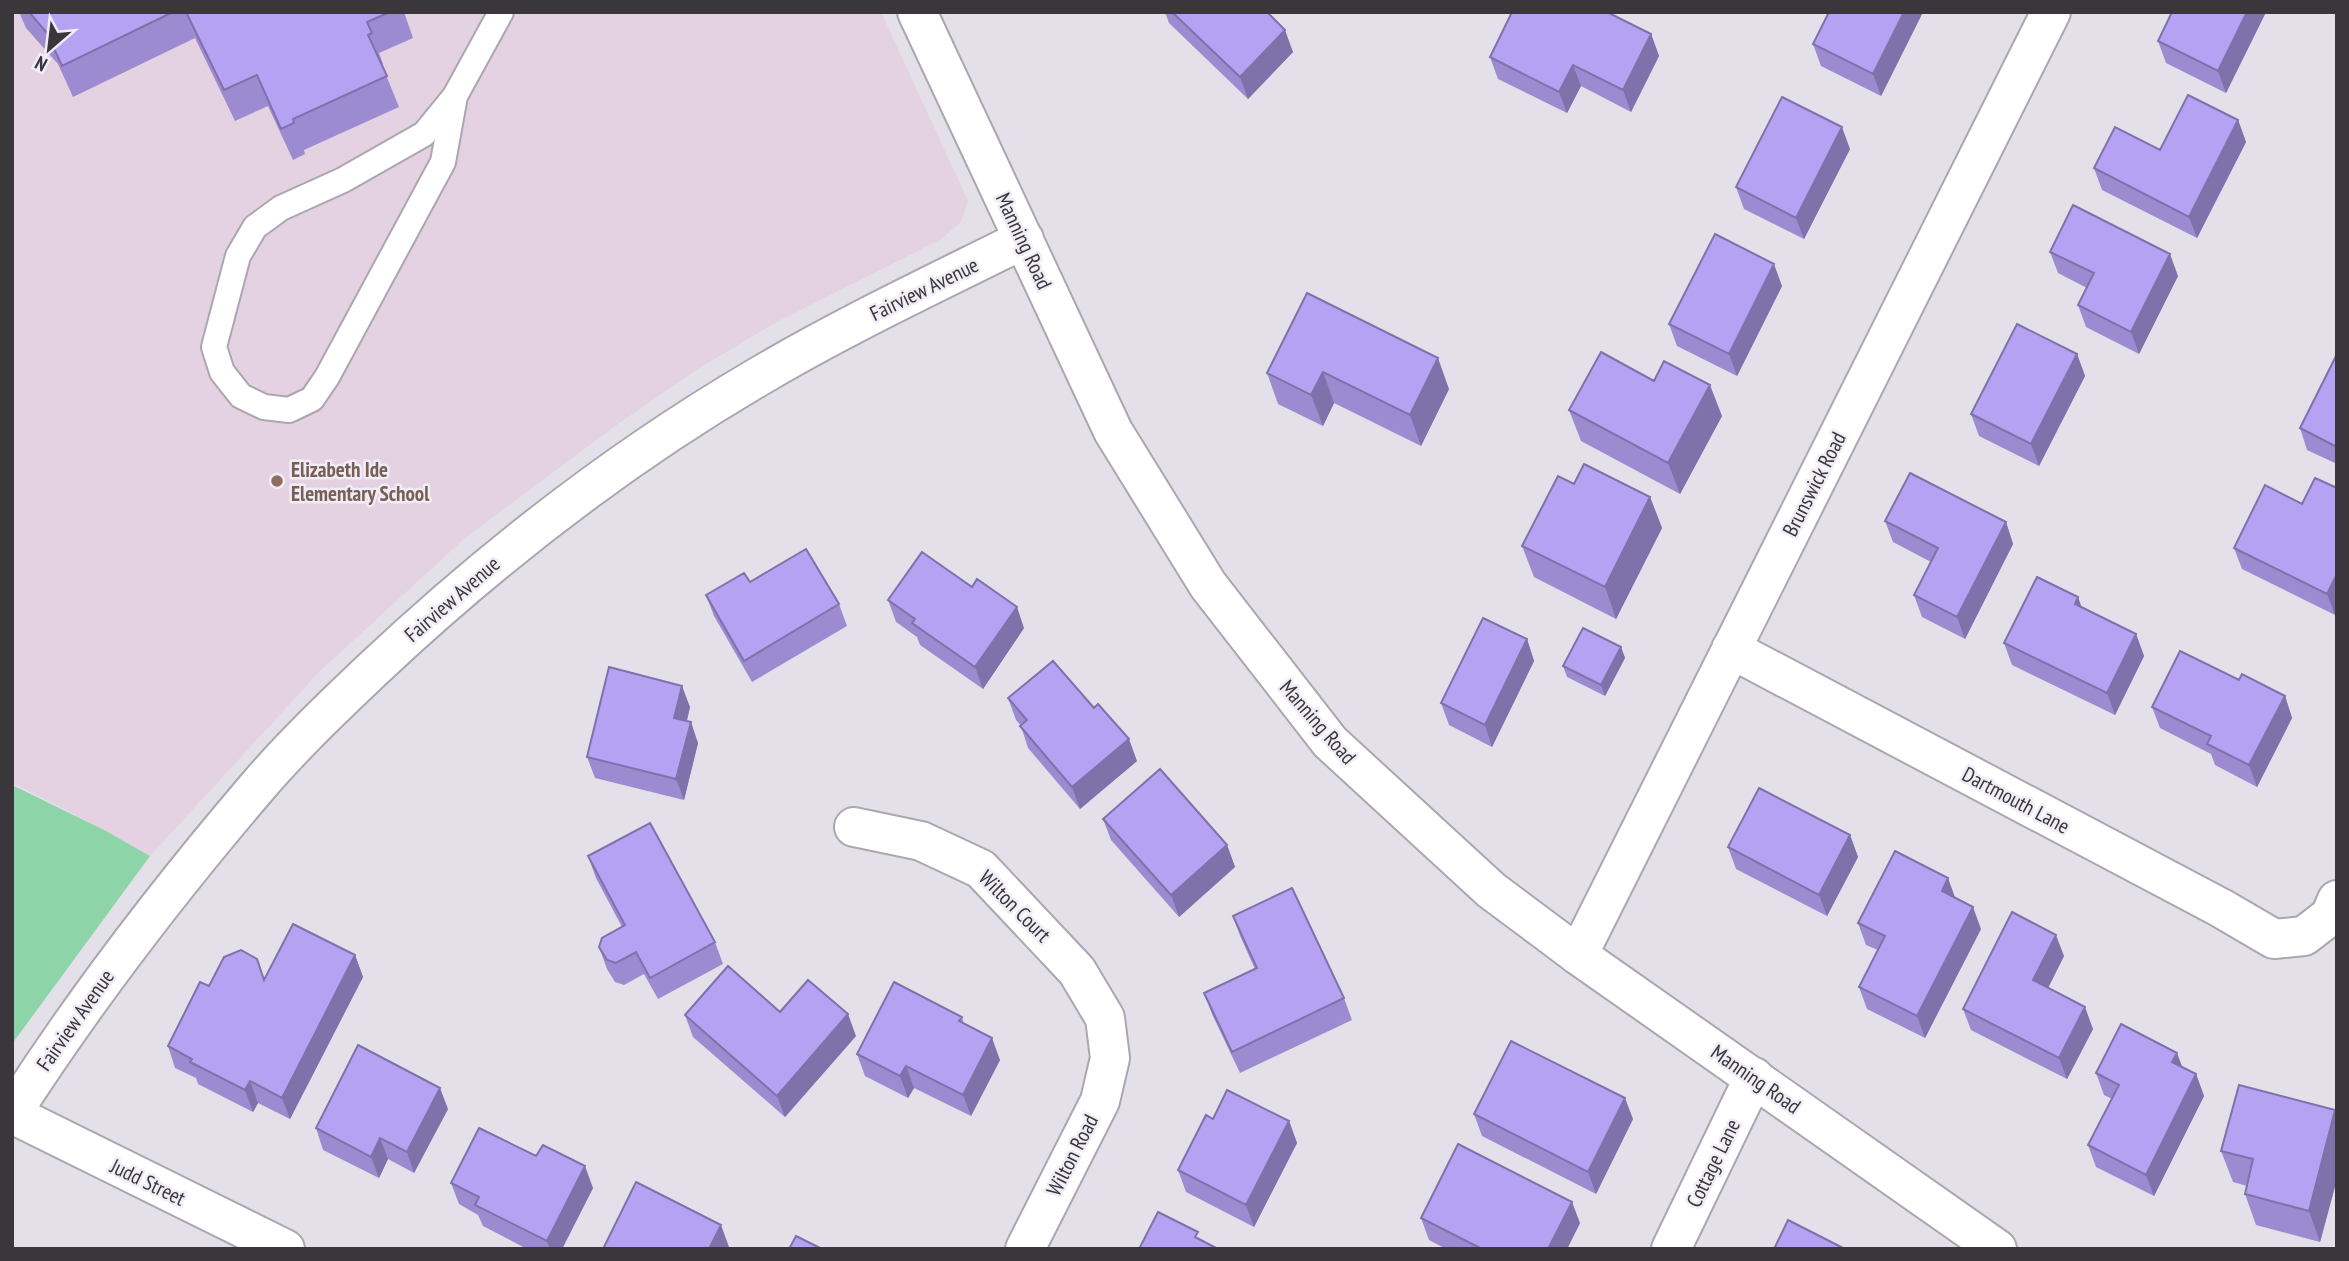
<svg xmlns="http://www.w3.org/2000/svg" width="2349" height="1261" font-family="'PT Sans Narrow',sans-serif">
<style>
.education{fill:#e4d1e1}
.green{fill:#8dd5a8}
.lines{fill:none;stroke-linecap:round;stroke-linejoin:round}
.service-casing{stroke:#aaa7b0;stroke-width:28}
.minor-casing{stroke:#aaa7b0;stroke-width:42}
.tertiary-casing{stroke:#aaa7b0;stroke-width:42}
.service{stroke:#fff;stroke-width:24}
.minor{stroke:#fff;stroke-width:38}
.tertiary{stroke:#fff;stroke-width:38}
.wall{fill:#9d8bd1}
.shaded-wall{fill:#7f71aa}
.building{fill:#b6a2f3;stroke:#7f71aa;stroke-width:2}
.education-dot{fill:#8d6e63;stroke:#f0edf7;stroke-width:2.5}
.labels{text-anchor:middle;dominant-baseline:central;stroke-width:5;stroke-linejoin:round;paint-order:stroke}
.street-label{font-size:21px;fill:#39373b;stroke:#f0edf7}
.education-label{font-size:21px;font-weight:bold;fill:#785e54;stroke:#f0edf7;text-anchor:start}
</style>
<rect width="100%" height="100%" fill="#e3e0ea"/>
<!-- education -->
<path class="education" d="M12,12H881L968,201L961,222L941,239L773,324L696,370L618,424L465,538L320,671L150,856L65,809L12,783Z"/>
<!-- green -->
<path class="green" d="M12,785L104,830L150,856L12,1044Z"/>
<g class="lines">
<!-- service casing -->
<g class="service-casing">
<path id="service" d="M455,96L443,162L327,377L312,399L289,410L264,407L241,396L222,372L214,347L238,256L255,227L281,208L343,180L424,134L455,96L501,12"/>
</g>
<!-- minor casing -->
<g class="minor-casing">
<path id="minor" d="M1731,649L2221,908L2274,939L2304,936L2330,916L2337,900
M854,827L921,841L981,869L1077,971L1105,1018L1110,1058L1100,1101L1025,1249
M1578,955L2051,12
M12,1114L285,1249
M1671,1249L1754,1077"/>
</g>
<!-- tertiary casing -->
<g class="tertiary-casing">
<path id="tertiary" d="M917,12L1113,431L1208,585L1330,742L1491,890L1578,955L1997,1249
M12,1113C86,998 169,890 258,786C293,745 333,707 373,669C490,559 618,459 758,377C844,326 934,284 1024,239"/>
</g>
<!-- service -->
<use href="#service" class="service"/>
<!-- minor -->
<use href="#minor" class="minor"/>
<!-- tertiary -->
<use href="#tertiary" class="tertiary"/>
</g>
<!-- wall -->
<path class="wall" d="M19,12H404L413,38L379,53L383,64L382,65L399,107L304,150L305,154L293,160L268,106L235,121L195,38L73,97L58,64L26,28Z
M1165,12H1267L1293,52L1248,99L1169,23Z
M1923,12L1881,96L1821,66L1813,44Z
M2266,12L2226,93L2166,63L2158,41Z
M1651,34L1659,56L1631,112L1581,86L1567,113L1498,79L1490,57Z
M2238,120L2246,142L2197,238L2102,190L2094,168L2160,150Z
M1850,149L1804,239L1744,209L1736,187Z
M2050,252L2178,276L2139,354L2086,327L2078,305L2087,288L2058,273Z
M1782,286L1737,376L1677,346L1669,324Z
M1307,293L1449,389L1421,446L1334,403L1323,426L1278,404L1267,373Z
M2077,354L2085,376L2039,466L1979,436L1971,414Z
M2337,354V464L2307,450L2300,428Z
M1569,410L1722,416L1680,494L1581,441Z
M1574,484L1650,497L1662,528L1616,619L1534,577L1522,546Z
M2337,488V611L2335,615L2242,569L2234,548L2302,504Z
M1885,521L2006,522L2013,544L1965,639L1922,617L1914,595L1931,562L1893,542Z
M750,582L839,604L847,626L752,682L714,616L706,595Z
M888,600L1024,628L983,689L920,645L917,637L896,622Z
M2082,608L2136,634L2144,656L2115,715L2012,665L2004,643Z
M1527,639L1534,661L1492,747L1449,725L1441,703Z
M1621,647L1625,658L1605,696L1567,677L1563,666Z
M2239,680L2285,696L2292,718L2257,787L2215,765L2211,754L2160,728L2152,707Z
M1008,698L1137,761L1080,809L1028,748L1021,726L1016,720Z
M690,707L687,721L698,743L684,800L595,778L587,757Z
M1103,819L1227,845L1235,867L1179,917L1111,840Z
M1850,835L1858,857L1827,916L1736,869L1728,847Z
M588,856L715,942L723,964L658,999L644,974L624,985L615,982L607,969L599,947L622,927L596,878Z
M1956,898L1981,929L1925,1038L1867,1009L1859,987L1878,950L1866,945L1858,923Z
M1233,916L1344,998L1352,1020L1240,1073L1212,1014L1204,993L1255,969L1241,938Z
M355,955L363,977L290,1119L258,1103L253,1112L198,1084L196,1078L175,1068L168,1046L209,986L264,980Z
M2064,956L2048,988L2093,1029L2067,1079L1971,1030L1963,1009Z
M780,1012L856,1036L785,1117L693,1037L685,1015Z
M962,1017L964,1024L1000,1060L971,1116L914,1088L908,1098L865,1076L857,1054Z
M2182,1067L2196,1074L2204,1096L2154,1196L2096,1167L2088,1145L2112,1099L2104,1095L2096,1073Z
M448,1109L414,1173L388,1159L379,1178L323,1150L316,1128Z
M2335,1110L2337,1114V1179L2320,1242L2256,1225L2245,1194L2247,1186L2233,1182L2221,1151Z
M1474,1114L1633,1119L1596,1194L1482,1136Z
M1213,1119L1289,1121L1297,1143L1254,1227L1186,1192L1178,1170Z
M451,1183L593,1188L562,1249H527L483,1226L478,1215L459,1204Z
M1421,1218L1580,1223L1567,1249H1446L1429,1240Z"/>
<!-- shaded-wall -->
<path class="shaded-wall" d="M1904,12H1923L1881,96L1873,74Z
M2247,12H2266L2226,93L2218,71Z
M1285,30L1293,52L1248,99L1240,77Z
M1651,34L1659,56L1631,112L1623,90Z
M1573,65L1581,86L1567,113L1559,92Z
M2238,120L2246,142L2197,238L2189,217Z
M1842,127L1850,149L1804,239L1796,218Z
M2170,254L2178,276L2139,354L2131,332Z
M1774,264L1782,286L1737,376L1729,354Z
M2077,354L2085,376L2039,466L2031,444Z
M1438,358L1449,389L1421,446L1410,415Z
M1323,372L1334,403L1323,426L1311,395Z
M1710,385L1722,416L1680,494L1668,463Z
M1650,497L1662,528L1616,619L1605,587Z
M2006,522L2013,544L1965,639L1957,617Z
M2337,574V611L2335,615L2327,594Z
M2078,597L2086,619L2075,604Z
M1017,607L1024,628L983,689L975,667Z
M2136,634L2144,656L2115,715L2107,693Z
M1527,639L1534,661L1492,747L1485,725Z
M1621,647L1625,658L1605,696L1601,685Z
M682,686L690,707L682,739L674,718Z
M2285,696L2292,718L2257,787L2249,765Z
M691,722L698,743L684,800L676,779Z
M1129,739L1137,761L1080,809L1072,787Z
M1850,835L1858,857L1827,916L1819,895Z
M1227,845L1235,867L1179,917L1171,895Z
M1948,878L1956,900L1942,891Z
M1973,907L1981,929L1925,1038L1917,1016Z
M2056,935L2064,956L2041,1002L2033,980Z
M355,955L363,977L290,1119L282,1098Z
M2085,1007L2093,1029L2067,1079L2059,1058Z
M848,1014L856,1036L785,1117L777,1096Z
M992,1038L1000,1060L971,1116L963,1095Z
M2177,1053L2185,1074L2172,1062Z
M906,1066L914,1088L908,1098L900,1076Z
M2196,1074L2204,1096L2154,1196L2146,1175Z
M250,1081L258,1103L253,1112L245,1090Z
M440,1088L448,1109L414,1173L407,1152Z
M1625,1098L1633,1119L1596,1194L1588,1172Z
M2335,1110L2337,1114V1179L2320,1242L2309,1211Z
M1289,1121L1297,1143L1254,1227L1246,1205Z
M380,1138L388,1159L379,1178L371,1157Z
M585,1166L593,1188L562,1249H550L547,1241Z
M1572,1202L1580,1223L1567,1249H1548Z
M721,1225L729,1247L728,1249H709Z"/>
<!-- building -->
<path class="building" d="M29,12H173L62,66L47,33Z
M186,12H390L367,22L372,33L368,35L387,76L293,119L294,123L281,129L257,75L224,90Z
M1172,12H1267L1285,30L1240,77Z
M1512,12H1607L1651,34L1623,90L1573,65L1559,92L1490,57Z
M1829,12H1904L1873,74L1813,44Z
M2172,12H2247L2218,71L2158,41Z
M2188,95L2238,120L2189,217L2094,168L2115,127L2160,150Z
M1782,97L1842,127L1796,218L1736,187Z
M2073,205L2170,254L2131,332L2078,305L2094,273L2050,252Z
M1715,234L1774,264L1729,354L1669,324Z
M1307,293L1438,358L1410,415L1323,372L1311,395L1267,373Z
M2017,324L2077,354L2031,444L1971,414Z
M1601,352L1654,381L1664,361L1710,385L1668,463L1569,410Z
M2337,354V447L2300,428Z
M1584,464L1650,497L1605,587L1522,546L1558,476L1574,484Z
M1910,473L2006,522L1957,617L1914,595L1938,548L1885,521Z
M2315,478L2337,488V574L2327,594L2234,548L2265,485L2302,504Z
M806,549L839,604L744,661L706,595L744,573L750,582Z
M922,552L972,587L977,579L1017,607L975,667L912,623L915,619L888,600Z
M2037,577L2078,597L2075,604L2136,634L2107,693L2004,643Z
M1483,618L1527,639L1485,725L1441,703Z
M1583,628L1621,647L1601,685L1563,666Z
M2180,651L2239,680L2242,674L2285,696L2249,765L2207,744L2211,736L2152,707Z
M1053,661L1094,708L1098,704L1129,739L1072,787L1020,726L1027,720L1008,698Z
M609,667L682,686L674,718L691,722L676,779L587,757Z
M1160,769L1227,845L1171,895L1103,819Z
M1759,788L1850,835L1819,895L1728,847Z
M650,823L715,942L650,978L636,952L616,963L607,960L599,947L602,938L625,925L588,856Z
M1895,851L1948,878L1942,891L1973,907L1917,1016L1859,987L1885,936L1858,923Z
M1292,888L1344,998L1232,1052L1204,993L1257,968L1233,916Z
M2012,912L2056,935L2033,980L2085,1007L2059,1058L1963,1009Z
M293,924L355,955L282,1098L250,1081L245,1090L190,1062L192,1059L168,1046L200,982L209,986L224,957L241,950L257,959L264,980Z
M728,966L780,1012L808,980L848,1014L777,1096L685,1015Z
M894,982L962,1017L959,1021L992,1038L963,1095L906,1066L900,1076L857,1054Z
M2121,1024L2177,1053L2172,1062L2196,1074L2146,1175L2088,1145L2119,1085L2096,1073Z
M1511,1041L1625,1098L1588,1172L1474,1114Z
M358,1045L440,1088L407,1152L380,1138L371,1157L316,1128Z
M2239,1085L2335,1110L2309,1211L2245,1194L2253,1159L2221,1151Z
M1227,1090L1289,1121L1246,1205L1178,1170L1206,1115L1213,1119Z
M479,1128L536,1156L543,1145L585,1166L547,1241L475,1205L479,1197L451,1183Z
M1458,1144L1572,1202L1548,1249H1482L1421,1218Z
M636,1182L721,1225L709,1249H603Z
M1158,1212L1198,1232L1195,1237L1218,1249H1139Z
M1788,1220L1845,1249H1774Z
M796,1236L822,1249H789Z"/>
<!-- markers -->
<circle class="education-dot" cx="277" cy="481" r="7"/>
<g class="labels">
<!-- street labels -->
<g class="street-label">
<text transform="translate(1024 241) rotate(65)">Manning Road</text>
<text transform="translate(924 289) rotate(-26)">Fairview Avenue</text>
<text transform="translate(1814 484) rotate(-63)">Brunswick Road</text>
<text transform="translate(452 599) rotate(-41)">Fairview Avenue</text>
<text transform="translate(1318 722) rotate(49)">Manning Road</text>
<text transform="translate(2016 800) rotate(28)">Dartmouth Lane</text>
<text transform="translate(1015 906) rotate(45)">Wilton Court</text>
<text transform="translate(75 1020) rotate(-55)">Fairview Avenue</text>
<text transform="translate(1756 1079) rotate(35)">Manning Road</text>
<text transform="translate(1072 1155) rotate(-63)">Wilton Road</text>
<text transform="translate(1713 1163) rotate(-64)">Cottage Lane</text>
<text transform="translate(148 1182) rotate(26)">Judd Street</text>
</g>
<!-- education labels -->
<g class="education-label">
<text x="291" y="469">Elizabeth Ide<tspan x="291" dy="24">Elementary School</tspan></text>
</g>
</g>
<!-- border -->
<rect width="2349" height="1261" fill="none" stroke="#39373b" stroke-width="28"/>
<!-- north arrow -->
<g transform="translate(49 49) rotate(208)" stroke="#f0edf7" stroke-width="5" paint-order="stroke">
<path d="M0-5L12 26L0 18L-12 26Z" fill="#39373b"/>
<text y="-10" font-size="19" font-weight="bold" text-anchor="middle" fill="#39373b">N</text>
</g>
</svg>
